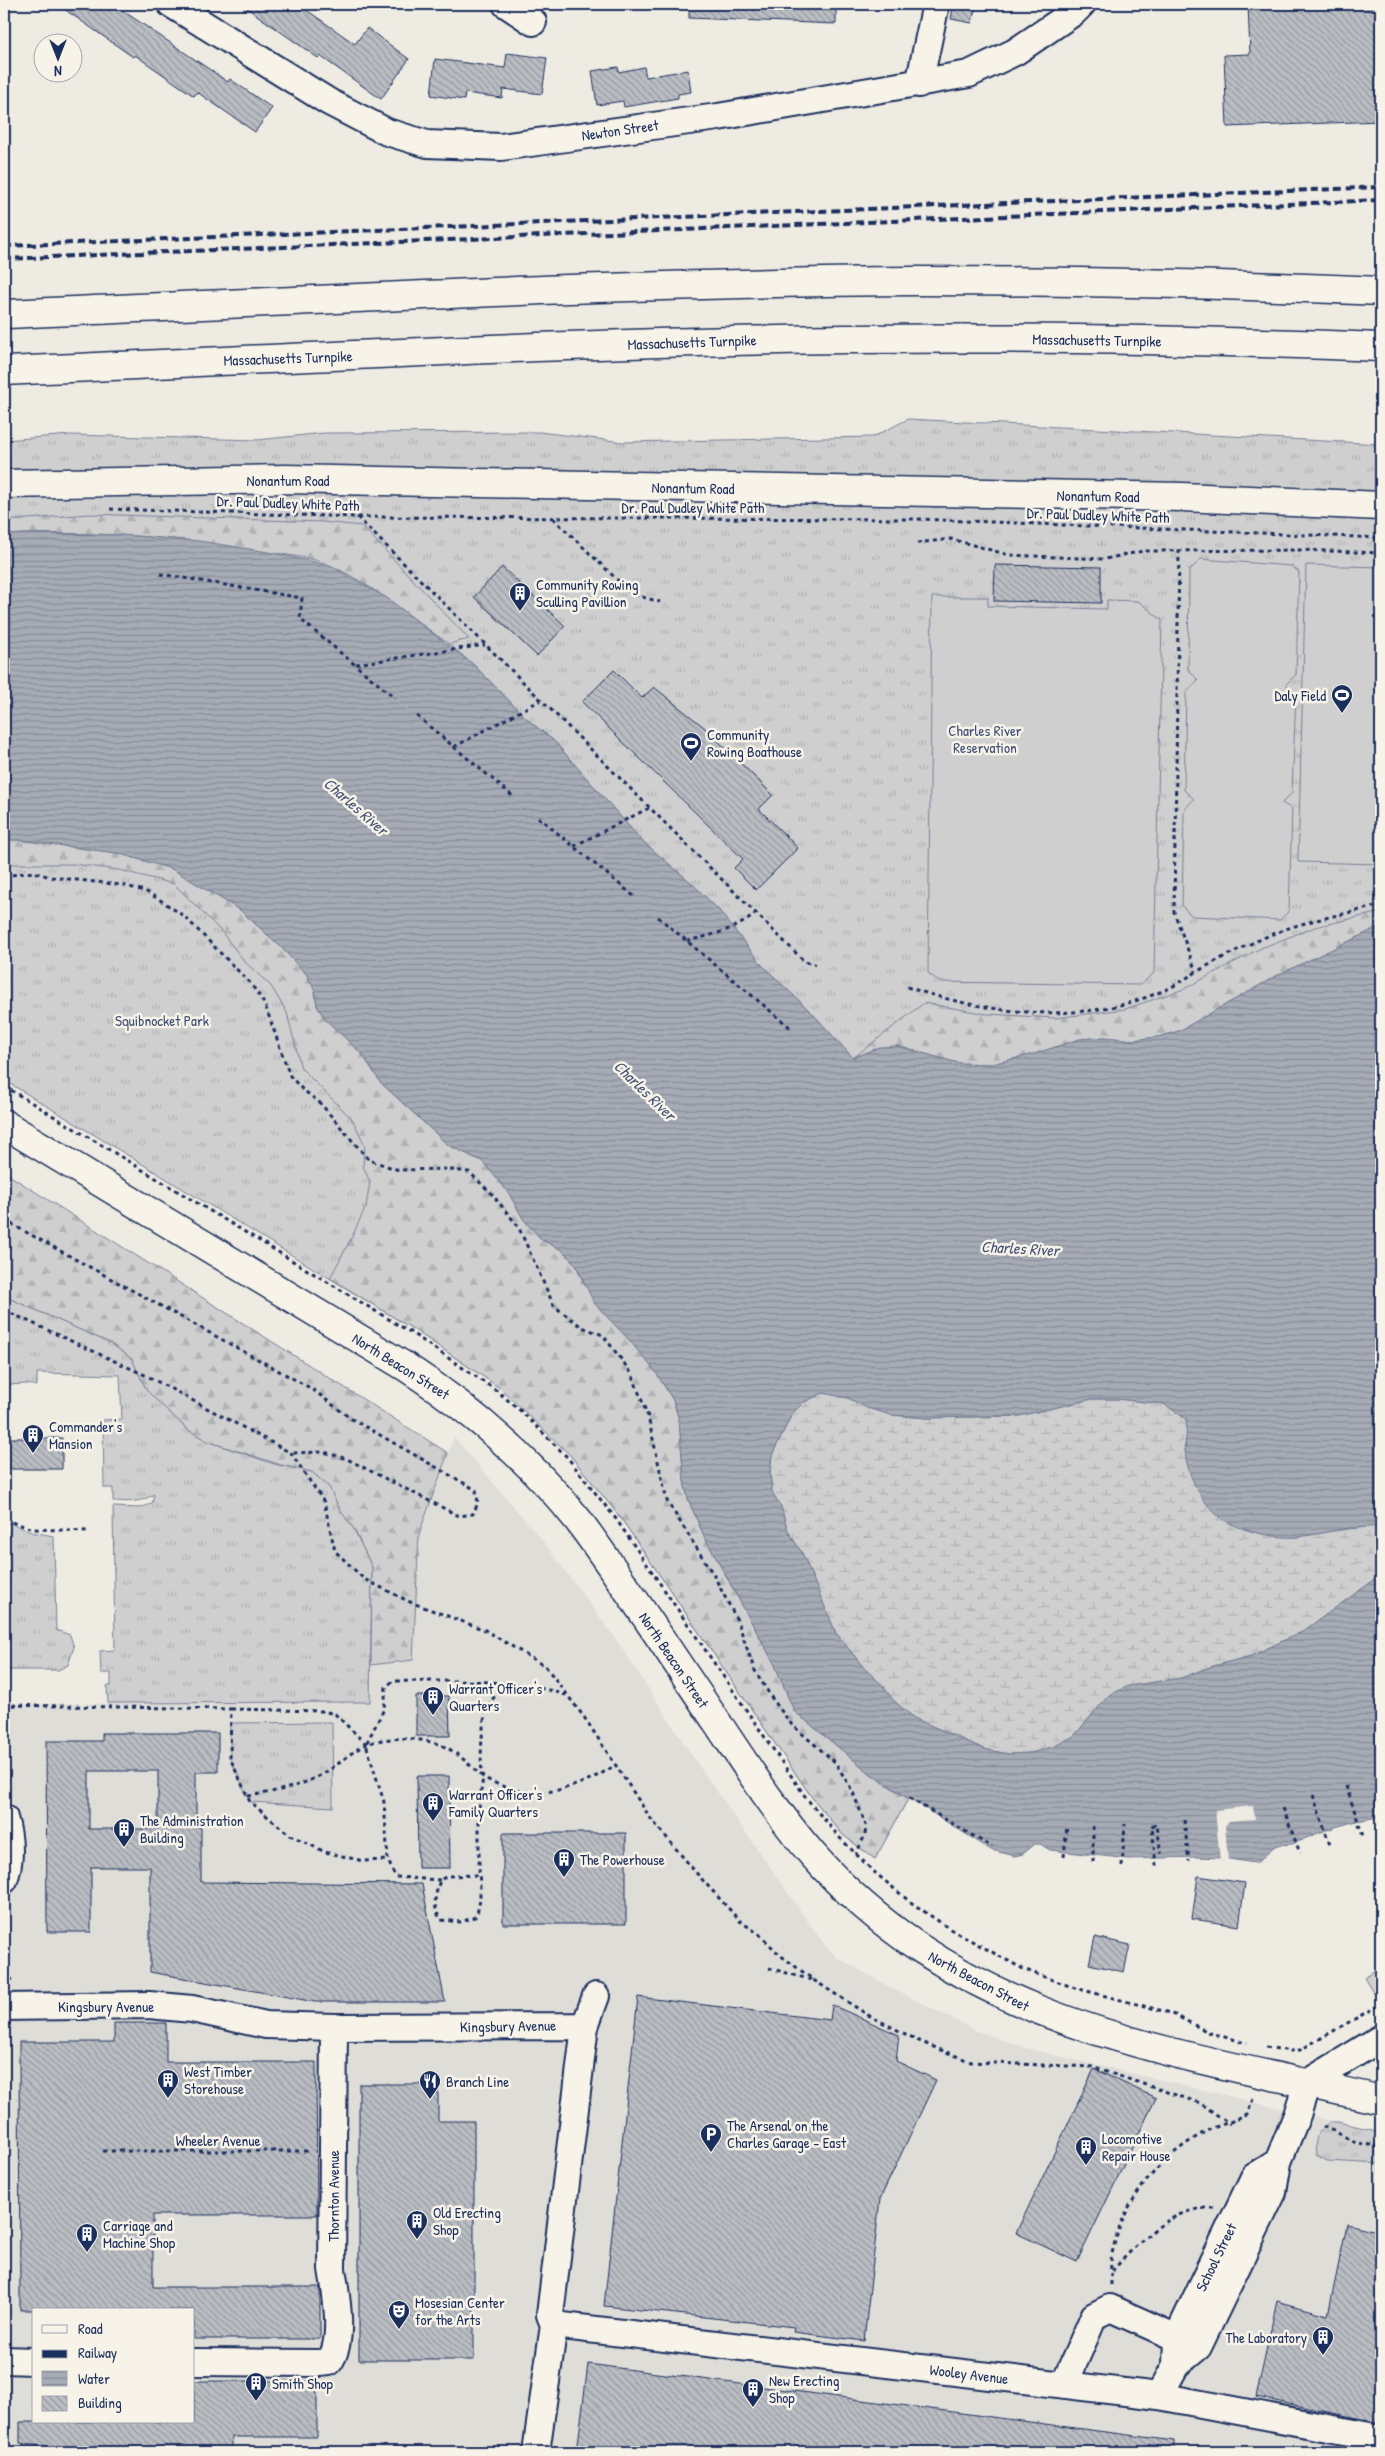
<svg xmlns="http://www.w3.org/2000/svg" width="1385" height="2456" font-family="'Patrick Hand',sans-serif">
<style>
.built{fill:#deddd8;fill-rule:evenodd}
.grass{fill:url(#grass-tufts);stroke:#757f96}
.forest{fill:url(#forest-firs);stroke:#757f96}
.wetland{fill:url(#wetland-marsh);stroke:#757f96}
.garden{fill:#cfcfcf;stroke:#757f96}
.water{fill:url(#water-rules);stroke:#6e7992}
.pier{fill:#eeebe2}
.building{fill:url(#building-back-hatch);stroke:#1b2f5e;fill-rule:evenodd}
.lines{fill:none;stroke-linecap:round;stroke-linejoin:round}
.minor-casing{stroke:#1b2f5e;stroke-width:30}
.major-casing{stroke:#1b2f5e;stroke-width:31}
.highway-casing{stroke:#1b2f5e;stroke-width:31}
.path{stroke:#1b2f5e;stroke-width:3;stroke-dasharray:4 4;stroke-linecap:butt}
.minor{stroke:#f7f3e8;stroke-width:26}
.major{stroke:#f7f3e8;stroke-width:28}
.highway{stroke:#f7f3e8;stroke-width:28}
.rail{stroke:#1b2f5e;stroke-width:4;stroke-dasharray:8 4;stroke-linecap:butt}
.labels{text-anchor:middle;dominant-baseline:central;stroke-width:5;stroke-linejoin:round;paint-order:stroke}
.street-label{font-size:15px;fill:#1b2f5e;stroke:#f7f3e8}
.poi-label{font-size:15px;fill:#1b2f5e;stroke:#f7f3e8;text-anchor:start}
.park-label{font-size:15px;fill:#3f4f75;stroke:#f7f3e8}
.water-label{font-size:16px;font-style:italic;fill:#455478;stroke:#f7f3e8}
</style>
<defs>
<pattern id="grass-tufts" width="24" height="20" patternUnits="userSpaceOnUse" patternTransform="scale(1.25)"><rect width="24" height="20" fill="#cfcfcf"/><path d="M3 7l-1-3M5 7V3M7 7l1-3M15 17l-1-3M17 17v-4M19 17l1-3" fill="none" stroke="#b1b2b4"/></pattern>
<pattern id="forest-firs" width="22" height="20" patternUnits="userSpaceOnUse" patternTransform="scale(1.25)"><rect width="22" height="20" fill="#cfcfcf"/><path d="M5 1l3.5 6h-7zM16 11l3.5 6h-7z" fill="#b1b2b4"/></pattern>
<pattern id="wetland-marsh" width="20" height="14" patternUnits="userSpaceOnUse" patternTransform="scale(1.25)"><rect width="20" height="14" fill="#cfcfcf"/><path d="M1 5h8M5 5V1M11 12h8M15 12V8" fill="none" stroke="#b1b2b4"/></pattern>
<pattern id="water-rules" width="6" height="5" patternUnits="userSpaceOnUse" patternTransform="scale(1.25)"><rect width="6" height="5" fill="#a6abb5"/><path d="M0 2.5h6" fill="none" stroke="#868c96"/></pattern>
<pattern id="building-back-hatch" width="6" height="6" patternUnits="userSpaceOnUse" patternTransform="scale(1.25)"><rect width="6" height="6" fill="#babdc2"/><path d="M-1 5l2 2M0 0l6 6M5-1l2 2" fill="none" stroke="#969aa1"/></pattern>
</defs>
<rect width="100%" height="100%" fill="#eeebe2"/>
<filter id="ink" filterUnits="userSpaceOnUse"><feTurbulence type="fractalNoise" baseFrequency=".02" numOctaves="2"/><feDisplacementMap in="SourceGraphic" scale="10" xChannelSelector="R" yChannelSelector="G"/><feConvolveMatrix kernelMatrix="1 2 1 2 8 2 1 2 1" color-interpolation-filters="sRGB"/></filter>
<g filter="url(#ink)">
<!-- built -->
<path class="built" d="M454,1437L539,1536L616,1639L699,1766L826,1947L838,1958L895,1990L977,2031L1033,2050L1381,2132V2452H59L4,2444V1704L370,1702L371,1665L413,1660L419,1534ZM34,2310H194V2422H34Z"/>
<!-- grass -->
<path class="grass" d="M908,419L1381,444V926L1250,991L853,1058L813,1014L762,965L718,909L694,885L642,841L554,741L528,720L475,666L449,644L416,621L30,534L4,535V440L71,435L257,440L324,433L539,432L623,442L873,437Z
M4,840H19L117,853L172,869L576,1265L721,1568L747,1614L871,1774L908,1799L875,1859L843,1835L811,1796L620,1517L570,1455L525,1410L500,1388L413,1329L4,1080Z
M4,1296L110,1343L132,1359L147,1391L187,1429L207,1441L274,1464L312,1472L329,1487L340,1510L354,1529L372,1567L370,1702L108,1703L107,1686H111V1673H101L100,1651L115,1650L113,1507L141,1508L152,1503L154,1494C140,1503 130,1502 113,1501V1488H104L103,1420L122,1419L120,1375L37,1373V1386L27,1384L4,1385Z
M4,1523H11L31,1532L54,1536L56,1630L70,1635L74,1647L68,1665L58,1670H4Z
M332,1722L333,1807L250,1802L230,1758V1723Z
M1381,1967V2005L1364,1977Z
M1331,2122H1338L1381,2132V2164L1327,2161L1316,2155C1314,2138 1317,2131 1331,2122Z"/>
<!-- forest -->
<path class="forest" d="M89,514L323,522L362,526L469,639L449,644C411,618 375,586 332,566C313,557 286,555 265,552C180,537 91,530 4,535V521Z
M4,840H19L117,853L172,869L240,910L280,946L307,975L315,991L317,1006L326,1020L362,1054L381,1083L448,1145L482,1161L508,1192L524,1220L542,1240L562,1250L576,1265L584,1284L655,1371L673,1400L679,1420L684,1481L688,1499L704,1536L775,1665L794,1711L871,1774L908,1799L875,1859L843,1835L811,1796L620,1517L570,1455L500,1388L413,1329L330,1278L352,1237L366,1206L370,1182L363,1166L365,1145L352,1119L301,1068L287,1013L271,986L245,962L220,930L174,884L119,870L73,864H4Z
M1381,912V926L1278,975L1179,1031L1158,1037L1133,1040L1105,1037L1080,1039L1034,1054L992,1064L958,1063L897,1046L853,1058L924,1003L987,1014L1055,1018L1125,1009L1184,989L1261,948L1315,927Z
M4,1172L448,1453L419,1534L413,1660L371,1665L372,1567L354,1529L340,1510L329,1487L312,1472L281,1465L207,1441L187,1429L147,1391L132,1359L110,1343L4,1296Z"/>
<!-- wetland -->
<path class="wetland" d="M823,1393L848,1398L867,1408L892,1415L926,1418L1019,1416L1092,1399H1117L1164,1404L1186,1419L1188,1434L1184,1448L1216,1514L1238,1526L1258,1533H1317L1381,1525V1575L1302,1632L1251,1656L1210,1667L1181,1678L1129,1686L1109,1695L1074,1736L1053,1747L1031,1753L1008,1754L984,1749L914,1718L893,1700L883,1686L864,1668L836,1633L802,1553L788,1531L781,1507L772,1492L770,1474L772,1455L792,1414L804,1402Z"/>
<!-- garden -->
<path class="garden" d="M1201,559L1291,566L1299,572L1296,675L1286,684L1296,694L1292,793L1282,803L1292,809L1289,911L1280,920L1192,916L1182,906L1184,810L1194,799L1184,790L1186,693L1198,680L1188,669L1189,571Z
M1306,565L1381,567V864L1298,862Z
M932,597H988V606L1107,609V600L1138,601L1162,620L1154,973L1140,985L940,982L928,973Z"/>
<!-- water -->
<path class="water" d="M30,534L121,535L199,541L274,553L331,566L387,598L475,666L528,720L554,741L642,841L694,885L718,909L762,965L813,1014L853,1058L880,1047L897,1046L958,1063L992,1064L1034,1054L1080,1039L1105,1037L1133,1040L1158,1037L1179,1031L1278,975L1381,926V1525C1371,1528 1361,1527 1351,1528C1333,1530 1316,1535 1298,1537C1275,1539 1232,1530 1215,1513C1203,1502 1192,1483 1188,1467C1182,1449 1188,1437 1186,1419L1164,1404L1117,1399H1092L1019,1416L926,1418L892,1415L867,1408L848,1398L823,1393L804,1402L792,1414L772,1455L770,1474L772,1492L781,1507L788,1531L802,1553L836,1633L864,1668L883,1686L893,1700L914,1718L984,1749L1008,1754L1031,1753L1053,1747L1074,1736L1109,1695L1129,1686L1181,1678L1210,1667L1251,1656L1302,1632L1381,1575V1817C1352,1820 1321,1831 1295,1843C1289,1846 1282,1843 1276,1846C1267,1850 1264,1860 1255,1863L1223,1858L1196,1857L1129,1859L1050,1850L1040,1844H1035L1023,1854L1015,1856L991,1850L871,1774L794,1711L775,1665L704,1536L688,1499L684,1481L679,1420L673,1400L655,1371L628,1339L594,1303L576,1265L562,1250L542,1240L524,1220L508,1192L482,1161L448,1145L381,1083L362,1054L326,1020L317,1006L315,991L307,975L280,946L240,910L172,869L117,853L19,840H4V535Z"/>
<!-- pier -->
<path class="pier" d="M1253,1806L1255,1819L1229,1821L1225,1826L1228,1861L1220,1860L1215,1810Z"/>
<!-- building -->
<path class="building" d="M57,4H113L228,82L230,79L272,108L255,132L197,92L194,96L135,55L133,57Z
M241,4H298L355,44L367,28L409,59L381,99L320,56L318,58Z
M689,4H836V24L689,18Z
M954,4H976L972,23L951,19Z
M1248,4H1381V121L1227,127L1224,55L1250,54Z
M507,53L547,58L542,94L503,89L502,98L465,93L464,100L431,95L435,59L505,68Z
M618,67L619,72L644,67L646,77L688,70L691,92L678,94V98L624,107L623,101L597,105L592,71Z
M995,565L1101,567V603L994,601Z
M502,567L565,626L537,656L474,597Z
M614,670L642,698L654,687L705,728L773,795L759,809L798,848L756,890L734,868L743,859L582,702Z
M4,1438H62V1469H4Z
M416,1696H449L450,1736H416Z
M102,1733H218V1772H196V1827H201V1882L422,1884L445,2002H315L150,1972V1867H91V1932H47L46,1741H102ZM89,1771H158V1829H89Z
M417,1776H449L450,1868H418Z
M503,1833H626V1924H503Z
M1198,1876L1245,1883L1239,1926L1192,1919Z
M1095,1937L1130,1945L1124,1972L1089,1964Z
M638,1997L830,2020L832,2005L899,2035L896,2061L936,2080L880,2199L864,2341L793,2332L794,2327L604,2306Z
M114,2023H166V2062H316L317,2215H153V2287H320V2339H194V2310H20L19,2042H114Z
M1094,2069L1156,2098L1077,2262L1016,2233Z
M359,2084H438V2121H474V2360H359Z
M1347,2224L1381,2232V2423L1256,2397L1277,2301L1328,2315Z
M588,2364L1174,2441V2452H577Z
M194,2381H317V2437H232V2452H78L20,2443V2422H194Z"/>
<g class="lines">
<!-- minor casing -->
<g class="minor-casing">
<path id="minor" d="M171,4L329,102L387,132L427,144L501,147L718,117L969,74L1015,52L1074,12L1082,4
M506,4L533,22
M919,84L936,4
M4,1818C10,1838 11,1860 4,1880
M4,2007L149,2005L192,2009L266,2025L334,2027L585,2026
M554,2325L1159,2396L1381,2438
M4,2360L34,2361
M194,2362L319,2363L329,2362C345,2341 336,2294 332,2269L334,2027
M1176,2365L1177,2338L1254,2177L1278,2162
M1064,2385L1094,2316L1110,2308L1177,2338
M1159,2396L1176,2365L1198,2347L1273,2192L1278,2162L1297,2115L1307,2083L1381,2038
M536,2452L554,2325L550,2315L585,2026L596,1996"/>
</g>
<!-- major casing -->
<g class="major-casing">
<path id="major" d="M4,484L285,479L1182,497L1381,506
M4,1124L406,1367C472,1410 529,1459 578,1520C629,1589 675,1661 723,1731C751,1773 779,1816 812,1854C964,2026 1170,2051 1381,2100"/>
</g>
<!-- highway casing -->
<g class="highway-casing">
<path id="highway" d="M4,314C308,301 613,283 917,281C1072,281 1227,284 1381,291
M4,371C285,359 567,342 848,339C1026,337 1204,340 1381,347"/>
</g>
<!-- path -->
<path class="path" d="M110,509L357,517L918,519L1381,538
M357,517L805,962L815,964
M553,518L632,594L660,602
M917,543L951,539L1009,555L1105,559L1143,551L1302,550L1381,553
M1179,550L1174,912L1196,972
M160,574L302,598L300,619L395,698
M356,664L485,645
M417,716L515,798
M454,747L541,700
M538,817L635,897
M574,846L649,808
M4,876L33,872L51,877L122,885L145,891L160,900L184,916L252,985L265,1005L290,1076L302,1089L320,1103L369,1160L399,1170L444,1169L469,1172L491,1193L518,1226L554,1306L582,1327L603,1335L632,1374L648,1417L667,1501L713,1574L738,1622L754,1669L773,1700L792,1725L835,1762L852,1790L866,1825L865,1835L856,1854
M658,917L792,1029
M687,941C709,936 739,929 756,913
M907,987C988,1014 1079,1026 1160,992C1172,988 1183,980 1193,974C1217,960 1242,947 1268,936C1304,920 1343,915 1381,905
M4,1086L410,1332L497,1391L522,1412L567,1457L616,1519L807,1799L840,1838L873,1871L909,1901L950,1929L1023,1969L1075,1988L1171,2013L1210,2033L1247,2043
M4,1220L312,1389L350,1418L476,1490L478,1503L473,1514L459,1516L347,1459L324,1452L292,1453
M4,1310L147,1376L291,1453L324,1502L335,1551L364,1579L410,1602L485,1630L546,1667L584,1717L651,1819L698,1875L740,1921L759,1934L780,1955L815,1981L868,2015L919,2041L971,2062L1092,2067L1200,2103L1230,2124
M4,1520L34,1529L87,1531
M506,1685C500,1691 492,1698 488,1706C482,1719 479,1763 483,1777C530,1804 572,1792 616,1765
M4,1705L231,1709L230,1758L250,1802L290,1835L325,1852L363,1861L388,1860
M231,1709L323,1711L335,1714L366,1744
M1379,1776L1381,1784
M1346,1786L1363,1836
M1313,1795L1330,1845
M248,1796C274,1792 301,1787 324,1773C339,1765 350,1752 365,1745C387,1735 427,1737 447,1748C460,1754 472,1768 483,1777L479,1807V1865C479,1881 483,1903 475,1917L461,1922L441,1920C432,1906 435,1896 440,1880L447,1876L479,1875
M909,1798L992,1847
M1283,1808L1300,1853
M1184,1820L1189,1861
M1064,1857L1067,1825
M1093,1862V1822
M1122,1866L1125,1824
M1156,1866L1152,1826L1157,1825L1161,1854
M440,1880L395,1877L388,1860L384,1802L366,1744L384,1709L386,1687L393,1681C450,1682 511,1677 566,1695
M769,1968L812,1980
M4,1972L14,1982
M1266,2047L1290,2051L1300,2050L1381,2004
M1323,2126L1358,2143L1381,2147
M103,2151H310
M1112,2271C1139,2242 1171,2206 1214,2208
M1111,2285C1111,2275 1110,2264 1112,2254C1122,2202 1159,2157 1205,2132C1217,2125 1233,2122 1247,2115L1253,2099"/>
<!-- minor -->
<use href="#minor" class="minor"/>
<!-- major -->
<use href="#major" class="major"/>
<!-- highway -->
<use href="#highway" class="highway"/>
<!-- rail -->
<path class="rail" d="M4,246L1381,187
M4,259L1381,200"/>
</g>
</g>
<!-- icons -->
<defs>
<g id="building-pin" transform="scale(1.125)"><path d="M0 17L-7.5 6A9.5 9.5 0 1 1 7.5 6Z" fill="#1b2f5e" stroke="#f7f3e8"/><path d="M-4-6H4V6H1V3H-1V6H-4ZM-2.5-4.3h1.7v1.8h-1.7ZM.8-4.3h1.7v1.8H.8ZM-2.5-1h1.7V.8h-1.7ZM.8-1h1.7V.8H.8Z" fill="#fff"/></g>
<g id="stadium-pin" transform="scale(1.125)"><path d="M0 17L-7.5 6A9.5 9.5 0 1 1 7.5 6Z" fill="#1b2f5e" stroke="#f7f3e8"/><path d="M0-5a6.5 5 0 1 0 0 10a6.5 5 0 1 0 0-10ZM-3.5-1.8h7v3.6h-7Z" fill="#fff"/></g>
<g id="restaurant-pin" transform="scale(1.125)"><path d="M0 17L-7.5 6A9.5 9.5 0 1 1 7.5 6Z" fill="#1b2f5e" stroke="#f7f3e8"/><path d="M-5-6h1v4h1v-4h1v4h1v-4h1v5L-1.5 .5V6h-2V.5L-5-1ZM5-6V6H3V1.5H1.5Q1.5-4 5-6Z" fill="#fff"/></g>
<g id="parking-pin" transform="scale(1.125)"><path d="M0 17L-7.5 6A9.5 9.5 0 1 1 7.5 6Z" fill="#1b2f5e" stroke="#f7f3e8"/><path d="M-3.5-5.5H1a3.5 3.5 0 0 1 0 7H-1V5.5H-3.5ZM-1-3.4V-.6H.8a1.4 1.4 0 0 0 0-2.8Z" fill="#fff"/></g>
<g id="theatre-pin" transform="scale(1.125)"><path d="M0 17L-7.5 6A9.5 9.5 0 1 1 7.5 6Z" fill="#1b2f5e" stroke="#f7f3e8"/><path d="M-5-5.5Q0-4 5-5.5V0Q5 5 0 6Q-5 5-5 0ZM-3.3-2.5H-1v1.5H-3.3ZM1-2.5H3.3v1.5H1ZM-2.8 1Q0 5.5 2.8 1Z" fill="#fff"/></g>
</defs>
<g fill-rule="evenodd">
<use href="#building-pin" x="520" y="593"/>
<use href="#stadium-pin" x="1342" y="695"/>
<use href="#stadium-pin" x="691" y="743"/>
<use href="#building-pin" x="33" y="1435"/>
<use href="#building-pin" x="433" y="1697"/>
<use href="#building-pin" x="433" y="1803"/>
<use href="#building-pin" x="124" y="1829"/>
<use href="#building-pin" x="564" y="1859"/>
<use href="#building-pin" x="168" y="2080"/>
<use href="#restaurant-pin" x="430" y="2081"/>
<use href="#parking-pin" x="711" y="2134"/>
<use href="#building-pin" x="1086" y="2147"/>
<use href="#building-pin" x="417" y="2221"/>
<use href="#building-pin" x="87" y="2234"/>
<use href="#theatre-pin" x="399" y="2311"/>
<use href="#building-pin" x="1323" y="2337"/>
<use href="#building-pin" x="256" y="2383"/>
<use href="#building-pin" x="753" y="2389"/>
</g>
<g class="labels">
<!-- street labels -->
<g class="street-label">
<text transform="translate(620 130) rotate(-8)">Newton Street</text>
<text transform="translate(1097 340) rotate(1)">Massachusetts Turnpike</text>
<text transform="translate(692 342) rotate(-2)">Massachusetts Turnpike</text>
<text transform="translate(288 358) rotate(-2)">Massachusetts Turnpike</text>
<text x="288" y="480">Nonantum Road</text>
<text transform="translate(693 488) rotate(1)">Nonantum Road</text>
<text transform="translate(1098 496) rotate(1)">Nonantum Road</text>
<text transform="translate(288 503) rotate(2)">Dr. Paul Dudley White Path</text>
<text x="693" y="507">Dr. Paul Dudley White Path</text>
<text transform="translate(1098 515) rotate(2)">Dr. Paul Dudley White Path</text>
<text transform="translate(401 1366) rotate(32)">North Beacon Street</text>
<text transform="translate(674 1660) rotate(56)">North Beacon Street</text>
<text transform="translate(979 1981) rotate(28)">North Beacon Street</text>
<text x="106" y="2006">Kingsbury Avenue</text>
<text transform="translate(508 2026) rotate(-1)">Kingsbury Avenue</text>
<text x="218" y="2140">Wheeler Avenue</text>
<text transform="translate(333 2196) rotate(-90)">Thornton Avenue</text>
<text transform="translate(1216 2257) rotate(-64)">School Street</text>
<text transform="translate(969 2374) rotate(7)">Wooley Avenue</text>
</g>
<!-- poi labels -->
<g class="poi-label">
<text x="536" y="584">Community Rowing<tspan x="536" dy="17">Sculling Pavillion</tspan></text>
<text x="1326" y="695" text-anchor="end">Daly Field</text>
<text x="707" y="734">Community<tspan x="707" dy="17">Rowing Boathouse</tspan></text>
<text x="49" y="1426">Commander's<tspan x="49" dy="17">Mansion</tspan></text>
<text x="449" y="1688">Warrant Officer's<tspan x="449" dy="17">Quarters</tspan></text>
<text x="449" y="1794">Warrant Officer's<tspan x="449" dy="17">Family Quarters</tspan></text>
<text x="140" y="1820">The Administration<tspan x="140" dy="17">Building</tspan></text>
<text x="580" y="1859">The Powerhouse</text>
<text x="184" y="2071">West Timber<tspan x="184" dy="17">Storehouse</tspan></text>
<text x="446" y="2081">Branch Line</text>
<text x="727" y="2125">The Arsenal on the<tspan x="727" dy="17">Charles Garage - East</tspan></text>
<text x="1102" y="2138">Locomotive<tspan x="1102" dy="17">Repair House</tspan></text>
<text x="433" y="2212">Old Erecting<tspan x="433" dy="17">Shop</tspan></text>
<text x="103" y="2225">Carriage and<tspan x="103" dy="17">Machine Shop</tspan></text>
<text x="415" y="2302">Mosesian Center<tspan x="415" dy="17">for the Arts</tspan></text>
<text x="1307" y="2337" text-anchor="end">The Laboratory</text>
<text x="769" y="2380">New Erecting<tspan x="769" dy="17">Shop</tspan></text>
<text x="272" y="2383">Smith Shop</text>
</g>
<!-- park labels -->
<g class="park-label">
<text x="985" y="730">Charles River<tspan x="985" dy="17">Reservation</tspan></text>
<text x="162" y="1020">Squibnocket Park</text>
</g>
<!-- water labels -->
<g class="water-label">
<text transform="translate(356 806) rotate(41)">Charles River</text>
<text transform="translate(645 1090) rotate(44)">Charles River</text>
<text transform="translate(1020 1248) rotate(3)">Charles River</text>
</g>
</g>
<!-- margin -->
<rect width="1385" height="2456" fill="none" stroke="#f7f3e8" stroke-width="20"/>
<rect x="10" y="10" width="1365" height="2436" fill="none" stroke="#1b2f5e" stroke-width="2" filter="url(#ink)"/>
<!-- legend -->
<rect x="32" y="2308" width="162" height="115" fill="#f7f3e8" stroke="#9fa5b1"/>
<rect x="42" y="2325" width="25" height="8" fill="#f7f3e8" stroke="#9fa5b1"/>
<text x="78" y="2334" font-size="15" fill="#1b2f5e">Road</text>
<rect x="42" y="2350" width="25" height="8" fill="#1b2f5e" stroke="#9fa5b1"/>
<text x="78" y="2358" font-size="15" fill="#1b2f5e">Railway</text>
<rect x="42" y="2371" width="25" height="15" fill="url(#water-rules)" stroke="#9fa5b1"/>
<text x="78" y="2384" font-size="15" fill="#1b2f5e">Water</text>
<rect x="42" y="2396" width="25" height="15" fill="url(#building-back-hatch)" stroke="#9fa5b1"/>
<text x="78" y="2408" font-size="15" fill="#1b2f5e">Building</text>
<!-- north arrow -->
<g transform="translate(58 58) rotate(180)"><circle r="24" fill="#f7f3e8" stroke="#9fa5b1"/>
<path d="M0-4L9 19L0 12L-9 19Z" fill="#1b2f5e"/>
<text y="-8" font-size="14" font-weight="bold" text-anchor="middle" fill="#1b2f5e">N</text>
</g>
</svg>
